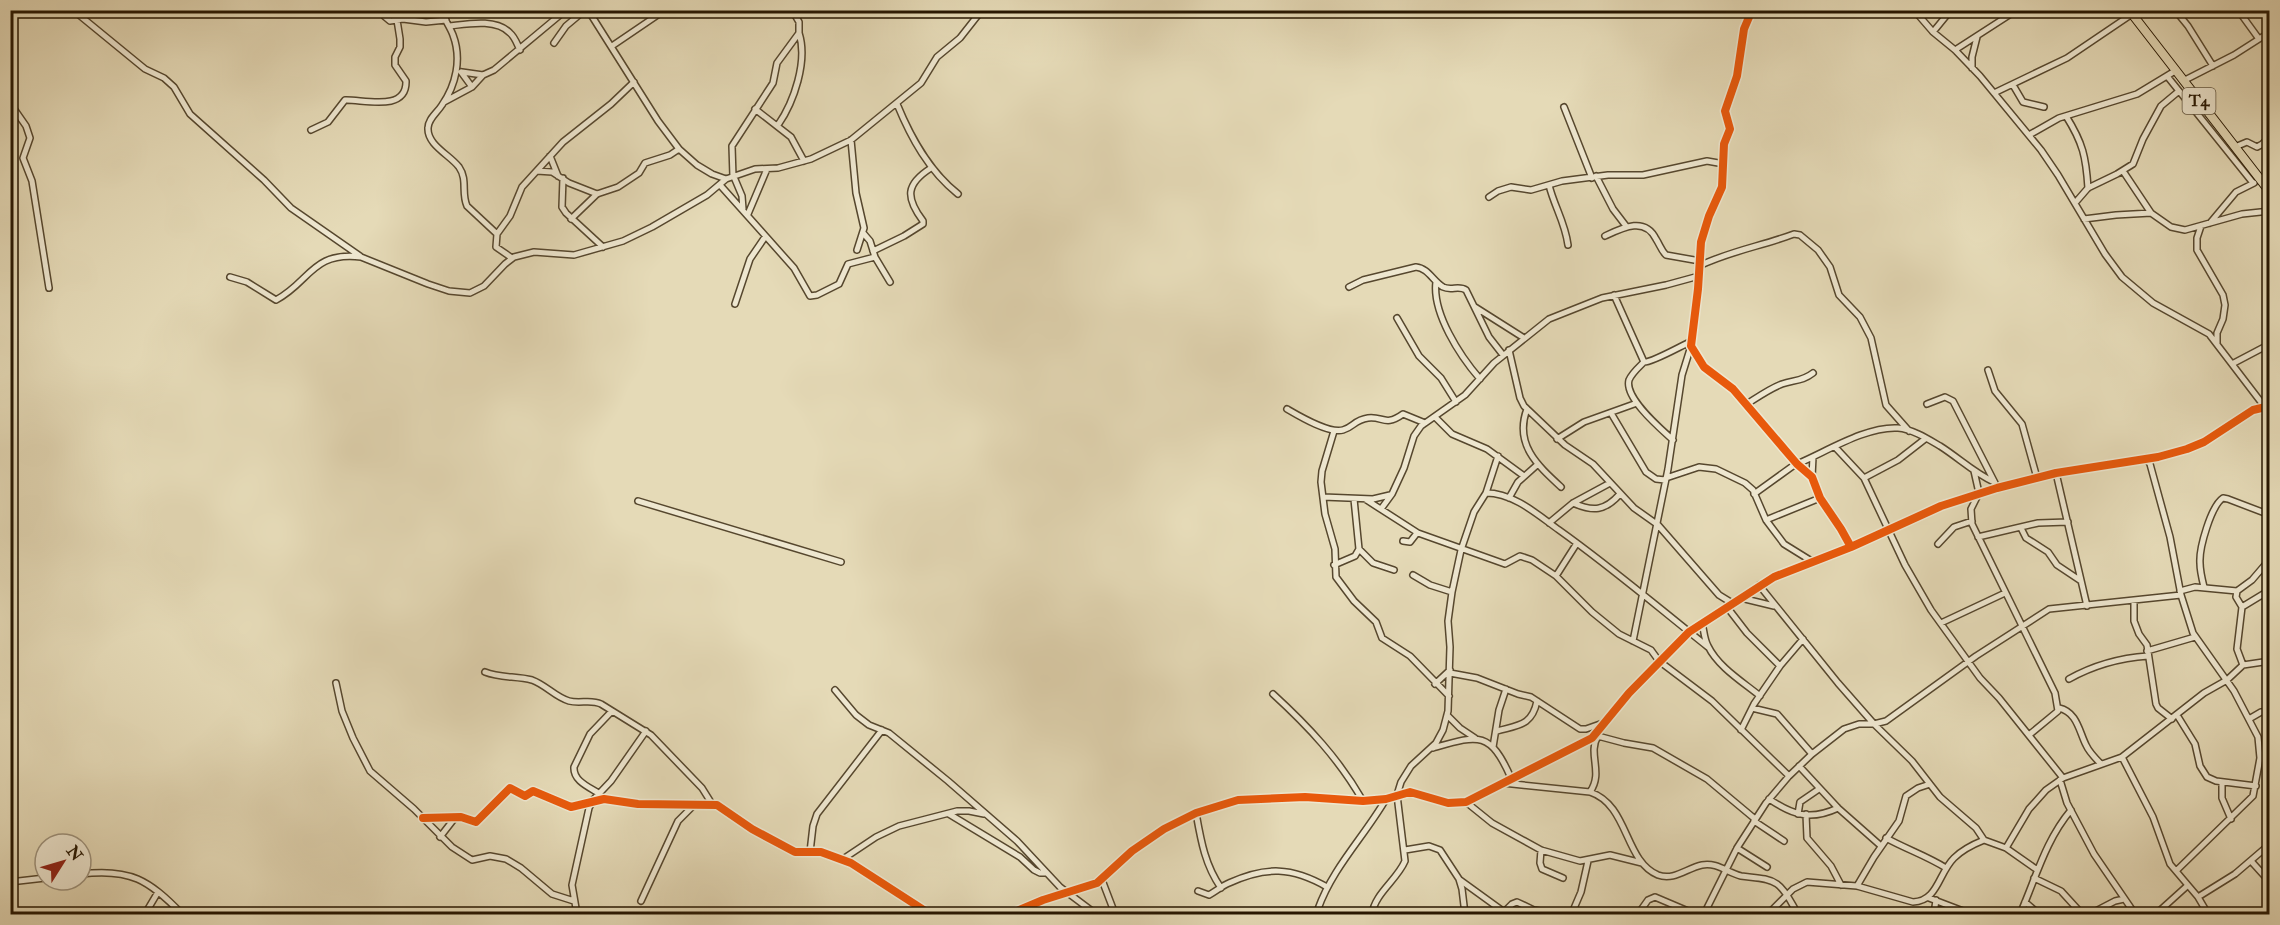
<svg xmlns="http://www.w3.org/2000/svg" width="2280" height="925" font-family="'IM FELL Double Pica',serif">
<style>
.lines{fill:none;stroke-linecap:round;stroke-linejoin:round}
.minor-casing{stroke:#56472e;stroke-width:8}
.highway-casing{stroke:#261601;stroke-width:10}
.minor{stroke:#eee7d0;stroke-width:5}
.highway{stroke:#e5dab7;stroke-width:8}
.cycleway-casing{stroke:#eee7d0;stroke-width:11}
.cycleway{stroke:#e8590c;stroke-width:8}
.labels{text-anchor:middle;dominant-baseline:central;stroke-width:6;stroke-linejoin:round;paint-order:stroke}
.shield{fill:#eee7d0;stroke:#62553f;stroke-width:1.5}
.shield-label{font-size:16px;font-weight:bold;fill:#261601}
</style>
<rect width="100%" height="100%" fill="#e5dab7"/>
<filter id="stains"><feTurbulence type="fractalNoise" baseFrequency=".00333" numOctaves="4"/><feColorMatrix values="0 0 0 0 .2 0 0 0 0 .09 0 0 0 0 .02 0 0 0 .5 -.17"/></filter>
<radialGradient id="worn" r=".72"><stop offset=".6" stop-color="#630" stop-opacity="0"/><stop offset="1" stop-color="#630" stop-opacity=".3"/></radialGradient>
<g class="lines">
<!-- minor casing -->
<g class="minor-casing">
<path id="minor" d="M73,10L145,69L164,78L174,87L190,114L264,180L291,208L360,256
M384,10V16L390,21L403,19L426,22L446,20
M441,10C444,19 450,27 453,35C462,59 456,85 442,105C437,113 428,119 428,128C427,145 450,155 459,167C468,180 461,193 467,206L497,234
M588,10L658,121L679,149L697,165L712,174L726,179L755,169L778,168L811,159L851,140L921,83L937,57L960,38L982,10
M1752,10L1744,29L1737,76L1725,111L1730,129L1724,144L1722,187L1709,216L1701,242L1698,289L1691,346L1704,367L1733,389L1797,464L1812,477L1820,498L1841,529L1851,547
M1914,10L1933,32L1955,50L1980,76L2041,150L2058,175L2105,254L2122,277L2153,303L2209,334L2264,406
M2175,10L2188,26L2213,66
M2238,10L2259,39
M172,11L173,10
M449,26C467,24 496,18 510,33C515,37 517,44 520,50
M1933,32L1951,10
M554,43L566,26L585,10
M612,46L665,10
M1955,50L2017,10
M1972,68V57L1977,37
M461,72L472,87
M462,72L483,75L494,70L566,10
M2167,76L2253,183
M2183,81L2234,55L2270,32
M2013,85L2023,102L2044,107
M1994,93L2067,58L2138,10
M444,102L472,87L483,75
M10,103L26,126L30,138L23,158L32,181L49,288
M897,104C911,138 929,171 958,194
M1564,107L1592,178
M755,109L791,137L804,161
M2066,116C2083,143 2086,157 2088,188
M778,125C794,102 808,61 799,33
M311,130L328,122L345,100C362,99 407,113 406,81L395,65V57L400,47V39L397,20
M2029,135L2059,118L2137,94L2175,71
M851,140L856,193L864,228L857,250
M2235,147L2247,142L2257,147C2266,143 2267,139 2270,130
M550,156L558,176
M537,171L552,172L569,183L597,194
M2123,171L2151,213
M1596,176L1613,209L1626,226
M733,177L732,146L773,83L777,63L799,33V22L792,10
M734,177L742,196L743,209
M563,178L562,207L566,213L603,247
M720,185L794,268L810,296L817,295L839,284L848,264L875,257
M1549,185C1554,206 1565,222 1568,245
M1489,197L1498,191L1511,187L1531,190L1562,181L1608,175H1643L1707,161L1724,164
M2075,203L2088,188L2117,174L2133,164L2143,139L2161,106L2179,91
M748,214L767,169
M571,219L597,194L618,187L639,173L645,163L670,155L679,149
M2084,219L2116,215L2151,213L2171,227L2185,230L2242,214L2270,211
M2210,223L2236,192L2254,183
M2201,226L2197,238V250L2223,295L2225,305L2223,319L2217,333V344
M864,234L870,241L875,257L890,282
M1605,236C1622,228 1645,216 1656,239C1660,245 1661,250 1666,255L1700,261
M873,251L904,236L923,224V221C905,197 906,184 931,168
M512,258L496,247L497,234L510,216L522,187L563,142L611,104L634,82
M1699,266C1730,251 1762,246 1794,234L1800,235L1818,250L1830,267L1839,295L1860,317L1871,338L1886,405L1909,431
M230,277L247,282L276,300C310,282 312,251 361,257L428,284L449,291L470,293L484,286L505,264L514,257L534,252L574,255L623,241L652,227L707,195L726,179
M1436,282C1432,313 1460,356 1480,379
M1349,287L1363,280L1416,267C1428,268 1433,281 1443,287C1451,291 1459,285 1466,290L1489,337L1503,355
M1614,295L1644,362C1651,363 1681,346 1690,342
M735,304L750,259L765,237
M1475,307L1524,338
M1397,318L1419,356L1441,378L1456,402
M1509,350L1520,398L1524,406L1565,445L1593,464L1634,508L1658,525L1719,595L1732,603
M1644,362C1639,367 1632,373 1629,380C1624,398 1661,429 1673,440
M2232,364L2270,344
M1988,370L1995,391L2022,424L2037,478
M1747,404C1758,397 1769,389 1782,384C1794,380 1803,381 1813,373
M1927,404L1945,397L1953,401L1995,483
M1287,409C1299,416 1329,434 1343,430C1354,427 1354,420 1368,418C1383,416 1385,427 1403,414L1425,423
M1527,409C1514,444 1537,465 1561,487
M1611,413L1646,472L1656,479L1665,480
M1435,417L1452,434L1487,449L1524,476
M1334,431L1322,471L1321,482L1325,514L1335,549L1336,577L1354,601L1376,622L1382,638L1410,656L1449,696
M1557,439L1584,422L1637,403
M1835,447L1864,478L1905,565L1931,610L1980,678L1999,698L2063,778
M2146,458L2150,464L2170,537L2181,595L2193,633L2234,691L2258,737L2260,758L2253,796L2176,871
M1797,464C1826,452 1866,426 1898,428C1912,429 1928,439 1940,446C1959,458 1974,473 1994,482
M1974,471L1979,493L1971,509L1972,524L2055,693L2058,711L2029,735
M2056,473L2087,606
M1812,477L1813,457
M1666,478L1699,467L1716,469L1745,483L1753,490L1766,520L1784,544L1813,562
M1864,478L1898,460L1925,439
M1486,493C1514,493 1538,515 1559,530C1611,567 1659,608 1708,647
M1754,494L1797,463
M1323,497L1373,499L1390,495
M1509,498L1518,482L1537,465
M1354,499L1359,549L1373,563L1394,570
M1365,499L1418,533L1505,564L1520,556L1532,560L1556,576L1592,612L1619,634L1651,650L1659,661L1712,701L1789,776
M638,501L841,562
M1573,503C1593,512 1605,511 1620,494
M1381,509L1392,494L1404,468L1414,436L1421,426L1465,395L1494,363L1549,319L1602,298L1666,285L1699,276
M1766,520L1820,498
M1549,523L1573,503L1610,483
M2021,528L2026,538L2048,552L2057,565L2081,581
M1978,537L2038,523L2068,522
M1403,541L1410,542L1417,533
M1938,544L1954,527L1972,521
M1334,565L1355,556L1359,549
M1413,575L1430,585L1452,592
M1556,576L1577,543
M1759,585L1838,683L1874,724L1912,761L1940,797L1976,828L1984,840
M2204,587C2202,579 2200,571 2200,563C2199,548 2211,506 2223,498L2228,499L2270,515
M2180,591L2195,587L2237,591
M1741,598L1774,606
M2134,600V621L2139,634L2147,645L2156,704L2158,708L2172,719
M1727,607L1747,633L1780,666
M2242,607L2236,597L2237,591L2252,580L2270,559
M1702,623C1704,630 1704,639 1708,646C1718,667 1743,682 1760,696
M1941,623L2005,593
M1633,641L1668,469L1682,375L1691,346
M2147,651L2195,637
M2243,665L2237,649L2242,607L2270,590
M485,672C500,678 516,676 532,680C546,685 555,697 569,701C580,704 591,699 601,704L651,735L702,788L712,804
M1450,673L1477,678L1518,694L1531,697L1580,729H1586L1603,723
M2069,679C2094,665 2119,658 2148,656
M336,683L342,711L353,738L370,771L414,809L452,847L472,860L490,856L506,859L521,868L552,894L574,901
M1435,684L1450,670
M835,690L856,715L869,725L889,733L948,781L1017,841L1060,887L1096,914
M1273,694C1308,726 1339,759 1363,801
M1752,708L1777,714L1812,754
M2059,708C2077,712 2079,731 2086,745C2089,752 2095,758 2101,764
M1447,715L1460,728L1475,738
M2177,715L2195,744L2200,766L2207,777L2216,781L2256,786
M2249,719L2261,712L2270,711
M1741,730L1754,704L1780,666L1803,639
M1497,731C1518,725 1532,726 1537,701
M1594,735L1624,743L1653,748L1707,779L1755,819
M1493,747L1499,710L1506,689
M1433,748C1478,735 1490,730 1511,778
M2122,757L2153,817L2170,864L2198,897L2208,914
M1799,766L1838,808L1881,846
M2060,780L2067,803L2094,854L2135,914
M2222,782V798L2231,819
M1503,783L1590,792C1629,805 1624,861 1658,875C1674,881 1687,868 1702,865C1717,862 1728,873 1741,876C1753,878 1767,877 1777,884C1787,891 1792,905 1798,914
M1590,792C1604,772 1587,754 1598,736
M600,794C589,787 573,781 574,767L590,734L612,711
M1769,799C1793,815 1810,821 1838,808
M1466,802L1492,823L1541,850L1580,861L1610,855L1642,863
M1196,813C1201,841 1205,865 1221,888
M949,814L1020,857L1034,870L1040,873H1046
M1798,814L1800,802L1819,789
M1806,814L1807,838L1831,866L1841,885
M423,818L461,817L476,822L510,788L525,796L533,791L571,807L604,799L638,804L717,805L752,829L795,852H821L851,863L930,914
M1754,821L1784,841
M440,837L454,819
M1886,838C1906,849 1927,856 1946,868
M1737,848L1767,867
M2006,848L2029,809L2046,790L2063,778L2122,757L2204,693L2227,680L2243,665L2270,661
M1405,850L1429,846L1440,850L1459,879L1462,889L1465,914
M1541,850L1540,863L1542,869L1563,878
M810,852L813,826L817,814L882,730
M843,859L876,837L899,826L957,811H969L984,814
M2251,861L2270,882
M81,874C130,868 149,880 182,914
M2034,878L2061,891L2082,914
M1102,880L1115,914
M1460,880L1507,914
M10,882L45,878
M1857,886L1874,857L1899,821L1906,796L1918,788L1930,784
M1198,891L1209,895C1216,891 1222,886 1229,883C1266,866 1292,867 1327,887
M2198,897L2235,874L2270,844
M1929,898L1971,914
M641,901L678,821L695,804
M2025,902L2039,914
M1504,912L1512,904L1517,902L1534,910L1557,914L1572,913L1581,892L1588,861
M145,914L158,892
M577,914L572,885L589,808L593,800L611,781L646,731
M1010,914L1043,900L1097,883L1132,851L1164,829L1196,813L1238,800L1305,797L1363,801L1386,799L1410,792L1448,803L1466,802L1592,738L1629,693L1689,632L1774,577L1851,547L1941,506L1997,488L2056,473L2158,457L2187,449L2204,442L2253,410L2270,406
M1313,914L1318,909C1333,867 1364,837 1386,799
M1372,914C1375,893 1397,880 1405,861L1397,795L1401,782L1411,766L1436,743L1443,730L1448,711L1450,647L1448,621L1452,592L1461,550L1474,512L1486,493L1498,456
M1638,914L1648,900L1655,897L1695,914
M1704,914L1737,848L1766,803L1789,776L1812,754L1844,729L1859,724H1874L1886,721L1976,656L2049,609L2181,595
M1768,914L1793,889L1807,882L1857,886L1913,902C1938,901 1938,874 1954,858C1962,850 1974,844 1984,840L2006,848L2036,869
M1934,914L1936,900
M2020,914C2036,878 2045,841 2071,810
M2090,914L2115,901L2124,899
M2156,914L2187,886"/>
</g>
<!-- highway casing -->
<g class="highway-casing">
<path id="highway" d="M2129,10L2270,192"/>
</g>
<!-- minor -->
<use href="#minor" class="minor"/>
<!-- highway -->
<use href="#highway" class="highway"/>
<!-- cycleway casing -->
<g class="cycleway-casing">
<path id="cycleway" d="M1752,10L1744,29L1737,76L1725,111L1730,129L1724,144L1722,187L1709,216L1701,242L1698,289L1691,346L1704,367L1733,389L1797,464L1812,477L1820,498L1841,529L1851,547
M423,818L461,817L476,822L510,788L525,796L533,791L571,807L604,799L638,804L717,805L752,829L795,852H821L851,863L930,914
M1010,914L1043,900L1097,883L1132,851L1164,829L1196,813L1238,800L1305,797L1363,801L1386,799L1410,792L1448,803L1466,802L1592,738L1629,693L1689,632L1774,577L1851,547L1941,506L1997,488L2056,473L2158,457L2187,449L2204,442L2253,410L2270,406"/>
</g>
<!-- cycleway -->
<use href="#cycleway" class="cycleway"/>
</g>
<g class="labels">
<!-- shield labels -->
<rect class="shield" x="2182.5" y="88" width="33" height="26" rx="4.5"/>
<g class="shield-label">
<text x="2199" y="101">T4</text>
</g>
</g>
<!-- margin -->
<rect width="2280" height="925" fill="none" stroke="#e5dab7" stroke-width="36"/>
<rect x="12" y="12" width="2256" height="901" fill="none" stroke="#261601" stroke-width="3"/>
<rect x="18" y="18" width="2244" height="889" fill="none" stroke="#261601" stroke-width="1.5"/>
<!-- north arrow -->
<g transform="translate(63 862) rotate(53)"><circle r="28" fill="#eee7d0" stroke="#9e937d" stroke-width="1.5"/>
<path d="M0-4.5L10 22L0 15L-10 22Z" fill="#8f2418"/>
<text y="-9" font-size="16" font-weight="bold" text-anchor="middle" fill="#261601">N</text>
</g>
<rect width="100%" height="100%" filter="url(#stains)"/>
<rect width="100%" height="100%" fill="url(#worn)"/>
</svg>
